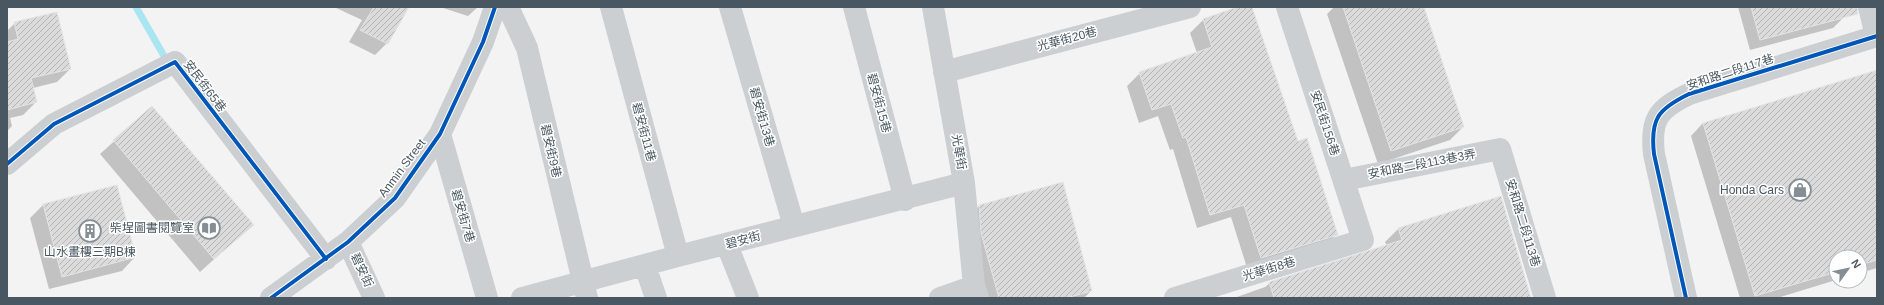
<svg xmlns="http://www.w3.org/2000/svg" width="1884" height="305" font-family="Helvetica,'Noto Sans TC',sans-serif">
<style>
.shadow{fill:#0003}
.lines{fill:none;stroke-linecap:round;stroke-linejoin:round}
.stream{stroke:#aae6f2;stroke-width:7}
.building{fill:url(#building-hatch);stroke:#e4e5e6}
.minor{stroke:#cccfd2;stroke-width:22}
.cycleway-casing{stroke:#fff;stroke-width:6}
.cycleway{stroke:#0057b8;stroke-width:4}
.labels{text-anchor:middle;dominant-baseline:central;stroke-width:3;stroke-linejoin:round;paint-order:stroke}
.street-label{font-size:12px;fill:#485761;stroke:#fff}
.poi-label{font-size:12px;fill:#485761;stroke:#fff;text-anchor:end}
</style>
<defs>
<pattern id="building-hatch" width="6" height="6" patternUnits="userSpaceOnUse"><rect width="6" height="6" fill="#dbdbdc"/><path d="M-1 1l2-2M0 6l6-6M5 7l2-2" fill="none" stroke="#b4b4b6"/></pattern>
</defs>
<rect width="100%" height="100%" fill="#f3f3f3"/>
<!-- shadow -->
<path class="shadow" d="M334,7H407L387,43L375,55L349,42L362,20Z
M440,7H478L468,16Z
M1240,7H1251L1297,142L1337,234L1324,247L1248,271L1231,217L1197,228L1173,149L1170,150L1158,116L1139,123L1127,86L1140,73L1197,53L1190,33L1203,20Z
M1334,7H1423L1463,127L1450,140L1378,164L1327,14Z
M1738,7H1842L1844,17L1833,28L1750,50Z
M15,23L70,69L57,82L33,88L36,102L23,115L10,118L12,126L7,131V31Z
M1877,71V268L1860,273V257H1836V280L1777,298H1740L1691,136L1703,123Z
M152,107L252,225L200,272L100,154Z
M117,186L135,257L122,271L49,289L30,218L43,205Z
M979,206L1091,291L1084,298H983L966,219Z
M1398,229L1530,298H1234L1265,287L1270,283L1387,246L1385,242Z"/>
<g class="lines">
<!-- stream -->
<path class="stream" d="M136,7L164,56"/>
</g>
<!-- building -->
<path class="building" d="M374,7H409L388,44L360,30Z
M1237,7H1252L1298,141L1307,138L1338,235L1261,258L1244,205L1210,215L1186,137L1183,138L1171,104L1152,110L1139,72L1212,47L1203,19Z
M1343,7H1424L1464,127L1391,151Z
M1751,7H1857L1858,14L1760,40Z
M57,12L71,69L31,78L37,102L7,110V42L18,39L14,22Z
M1877,70V260L1860,265V257H1836V272L1755,296L1703,123Z
M152,106L254,225L214,259L113,140Z
M1063,182L1092,291L1066,298H999L981,233L979,205Z
M117,185L136,257L62,277L43,204Z
M1501,196L1531,298H1274L1269,282L1402,240L1398,228Z"/>
<g class="lines">
<!-- minor -->
<path class="minor" d="M508,7L527,48L587,298
M611,7L678,256
M730,7L794,226
M854,7L905,200
M933,7L964,183L974,286L978,298
M1869,7L1876,36
M944,72L1190,7
M440,134L487,298
M7,164L54,124L175,62L326,259
M1344,180L1500,149L1545,298
M348,242L374,298
M727,245L748,298
M645,266L656,298
M271,298L348,242L395,198L440,134L483,42L495,7
M522,298L678,256L964,183
M940,298L974,286
M1175,298L1363,240L1287,7
M1686,298L1654,154C1650,119 1658,109 1689,94L1877,36"/>
<!-- cycleway casing -->
<g class="cycleway-casing">
<path id="cycleway" d="M7,164L54,124L175,62L326,259
M271,298L348,242L395,198L440,134L483,42L495,7
M1686,298L1654,154C1650,119 1658,109 1689,94L1877,36"/>
</g>
<!-- cycleway -->
<use href="#cycleway" class="cycleway"/>
</g>
<!-- icons -->
<defs>
<g id="shop-ring" transform="scale(1.15)"><circle r="9.5" fill="#fff" stroke="#848e94" stroke-width="1.5"/><path d="M-5-2.5h2.3a2.7 3.5 0 0 1 5.4 0H5L5.5 6h-11ZM-1.5-2.5h3a1.5 2.3 0 0 0-3 0Z" fill="#848e94"/></g>
<g id="library-ring" transform="scale(1.15)"><circle r="9.5" fill="#fff" stroke="#848e94" stroke-width="1.5"/><path d="M-6-4Q-3-5.5-.7-3.5V5Q-3 3-6 4ZM6-4Q3-5.5 .7-3.5V5Q3 3 6 4Z" fill="#848e94"/></g>
<g id="building-ring" transform="scale(1.15)"><circle r="9.5" fill="#fff" stroke="#848e94" stroke-width="1.5"/><path d="M-4-6H4V6H1V3H-1V6H-4ZM-2.5-4.3h1.7v1.8h-1.7ZM.8-4.3h1.7v1.8H.8ZM-2.5-1h1.7V.8h-1.7ZM.8-1h1.7V.8H.8Z" fill="#848e94"/></g>
</defs>
<g fill-rule="evenodd">
<use href="#shop-ring" x="1800" y="190"/>
<use href="#library-ring" x="209" y="228"/>
<use href="#building-ring" x="90" y="231"/>
</g>
<g class="labels">
<!-- street labels -->
<g class="street-label">
<text transform="translate(1067 39) rotate(-15)">光華街20巷</text>
<text transform="translate(1730 72) rotate(-18)">安和路二段117巷</text>
<text transform="translate(205 86) rotate(53)">安民街65巷</text>
<text transform="translate(879 103) rotate(75)">碧安街15巷</text>
<text transform="translate(762 117) rotate(74)">碧安街13巷</text>
<text transform="translate(1325 123) rotate(72)">安民街156巷</text>
<text transform="translate(644 132) rotate(75)">碧安街11巷</text>
<text transform="translate(551 151) rotate(77)">碧安街9巷</text>
<text transform="translate(959 152) rotate(80)">光華街</text>
<text transform="translate(1422 164) rotate(-11)">安和路二段113巷3弄</text>
<text transform="translate(402 168) rotate(-53)">Anmin Street</text>
<text transform="translate(463 216) rotate(74)">碧安街7巷</text>
<text transform="translate(1523 223) rotate(73)">安和路二段113巷</text>
<text transform="translate(743 240) rotate(-15)">碧安街</text>
<text transform="translate(1269 269) rotate(-17)">光華街8巷</text>
<text transform="translate(362 270) rotate(65)">碧安街</text>
</g>
<!-- poi labels -->
<g class="poi-label">
<text x="1784" y="190">Honda Cars</text>
<text x="194" y="228">柴埕圖書閱覽室</text>
<text x="90" y="252" text-anchor="middle">山水畫樓三期B棟</text>
</g>
</g>
<!-- border -->
<rect width="1884" height="305" fill="none" stroke="#485761" stroke-width="16"/>
<!-- north arrow -->
<g transform="translate(1848 269) rotate(57)"><circle r="19" fill="#ffffff" stroke="#b6bcc0"/>
<path d="M0-3L7 15L0 10L-7 15Z" fill="#848e94"/>
<text y="-6" font-size="11" font-weight="bold" text-anchor="middle" fill="#485761">N</text>
</g>
</svg>
